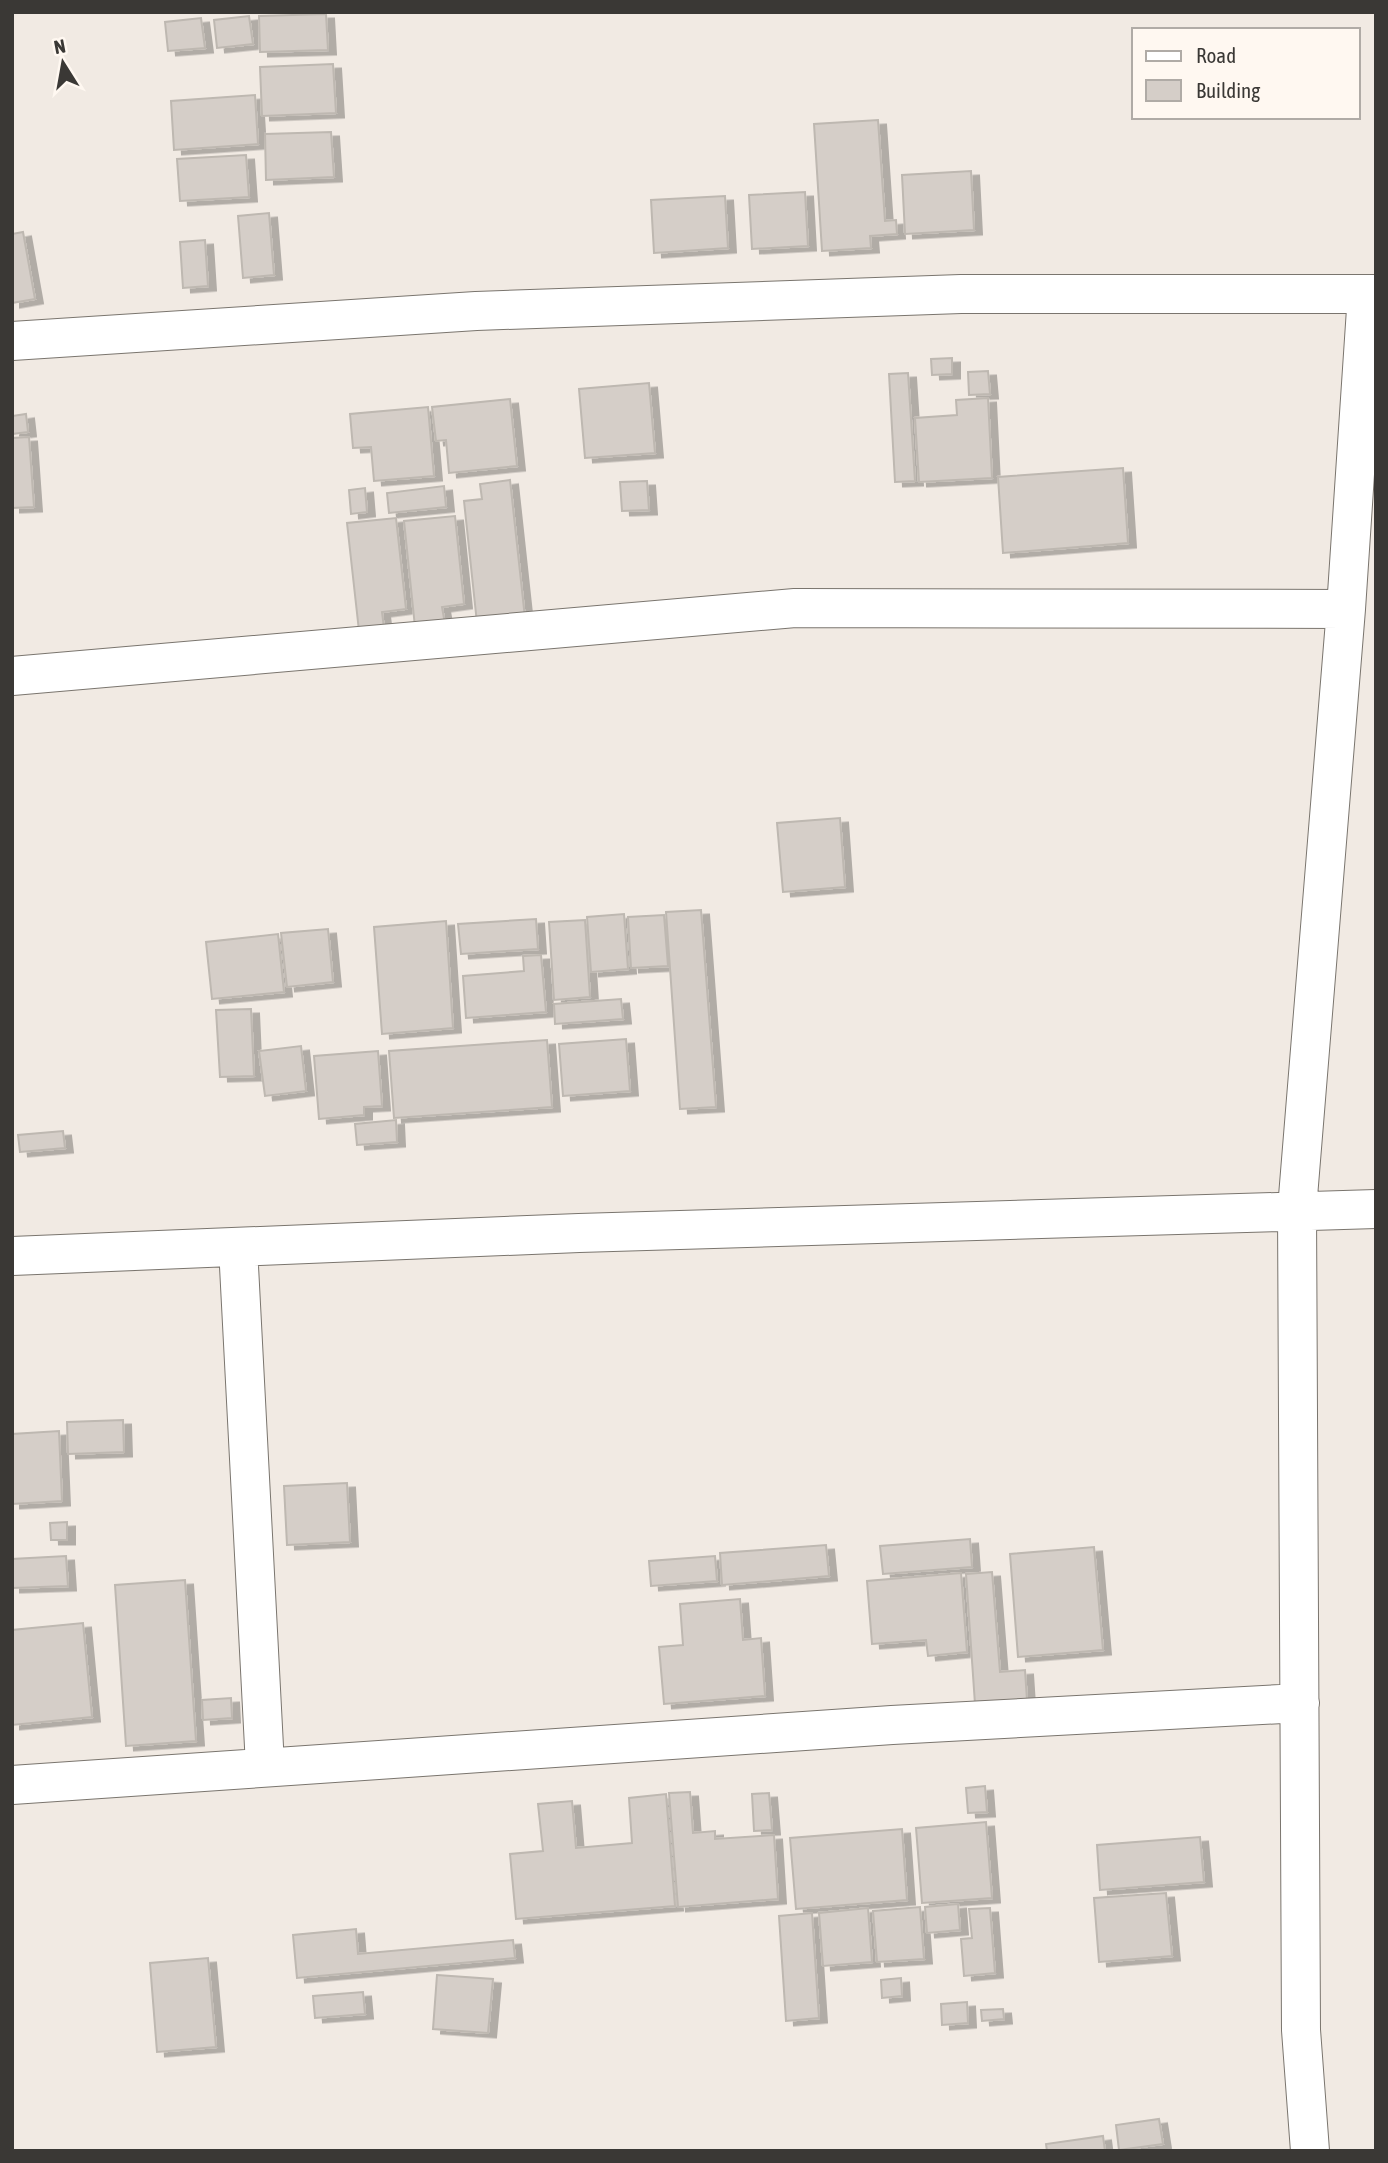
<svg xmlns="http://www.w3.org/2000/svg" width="1388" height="2163" font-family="'Asap Condensed',sans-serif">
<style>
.building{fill:#d5cec8;stroke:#beb8b1;stroke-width:2;filter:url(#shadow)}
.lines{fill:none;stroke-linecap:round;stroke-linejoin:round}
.street-casing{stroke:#7a756e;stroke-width:40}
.street{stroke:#fff;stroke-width:38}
</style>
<defs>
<filter id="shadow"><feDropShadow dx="8" dy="4.5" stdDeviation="0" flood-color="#0004"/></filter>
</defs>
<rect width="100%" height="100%" fill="#f1eae3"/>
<!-- building -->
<path class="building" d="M326,14L328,50L260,52L259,16Z
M249,16L253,44L217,48L214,20Z
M201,18L205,48L168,51L165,22Z
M333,64L336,113L262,116L260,67Z
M255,95L258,144L174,150L171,101Z
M878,120L885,221L896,220L897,234L870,236L871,248L822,251L814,124Z
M331,132L334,177L266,180L265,134Z
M246,155L249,197L180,201L177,159Z
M971,171L974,230L905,234L902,175Z
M805,192L808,246L752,249L749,195Z
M725,196L728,248L654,253L651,200Z
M269,213L274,275L243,278L238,216Z
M23,232L35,299L12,303V234Z
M205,240L208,286L183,288L180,242Z
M952,358V374L932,375L931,359Z
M988,371L990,394L969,395L968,372Z
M908,373L915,481L895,482L889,374Z
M649,383L655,453L585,458L579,389Z
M988,398L992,478L919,482L915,418L957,415L956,400Z
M510,399L517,466L449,473L446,440L436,441L432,407Z
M428,407L434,476L374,481L371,447L353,448L350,414Z
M26,414L28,432L12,434V416Z
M29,437L34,507L12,508V438Z
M1123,468L1128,543L1003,553L998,477Z
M510,480L525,618L477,623L464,501L482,499L480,484Z
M647,481L649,510L622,511L620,482Z
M444,486L446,507L389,513L387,493Z
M365,488L367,512L351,514L349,490Z
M455,516L464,604L442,607L445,624L415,627L404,521Z
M396,518L406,609L382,612L384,628L359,631L347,523Z
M840,818L845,887L783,892L777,823Z
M701,910L716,1107L680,1109L666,912Z
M624,914L628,969L591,972L587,917Z
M664,915L668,966L631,968L628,917Z
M536,919L538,949L461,954L458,924Z
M585,920L590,997L554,1000L549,922Z
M446,921L453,1028L382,1034L374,927Z
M328,929L333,982L287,987L281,933Z
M278,934L284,992L212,999L206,942Z
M541,955L546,1012L466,1018L463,976L524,971L523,956Z
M621,999L623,1019L555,1024L554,1004Z
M251,1009L254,1076L220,1077L216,1010Z
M626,1039L630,1091L563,1096L559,1044Z
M547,1040L552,1107L394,1118L389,1051Z
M301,1046L306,1091L265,1096L259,1051Z
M378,1051L382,1106L364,1107V1115L319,1119L314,1056Z
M396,1120L397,1142L357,1145L355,1124Z
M63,1131L65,1148L20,1152L18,1135Z
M123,1420L124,1452L68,1454L67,1422Z
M59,1431L62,1501L12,1504V1434Z
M347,1483L350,1542L287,1545L284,1486Z
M67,1522V1540H51L50,1523Z
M970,1539L972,1567L883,1574L880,1546Z
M826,1545L829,1576L722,1585L720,1553Z
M1094,1547L1103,1650L1018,1657L1010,1554Z
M66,1556L68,1586L12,1588V1559Z
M715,1556L717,1581L651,1586L649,1561Z
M992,1572L1000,1672L1025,1670L1027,1700L975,1704L966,1574Z
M961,1573L967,1652L928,1656L926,1640L872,1644L867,1581Z
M185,1580L196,1741L126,1746L115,1585Z
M740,1599L743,1640L761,1638L765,1696L664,1704L659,1647L683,1645L680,1604Z
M83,1623L92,1717L12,1725V1630Z
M231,1698L232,1718L203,1720L202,1700Z
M985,1786L987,1812L968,1813L966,1788Z
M690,1792L693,1833L715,1831V1839L774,1835L778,1899L678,1907L669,1793Z
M769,1793L772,1830L754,1831L752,1794Z
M666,1794L675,1906L516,1919L510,1854L543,1851L538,1804L572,1801L576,1848L632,1843L629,1798Z
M986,1822L992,1898L922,1903L916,1828Z
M902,1829L907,1900L796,1909L790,1838Z
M1200,1837L1204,1882L1100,1890L1097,1845Z
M1166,1893L1172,1956L1099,1962L1094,1898Z
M958,1904L960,1930L927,1933L925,1907Z
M920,1907L924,1959L877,1962L873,1911Z
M868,1908L872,1962L823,1966L819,1913Z
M990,1908L995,1973L964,1976L961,1939L972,1938L969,1909Z
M812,1913L819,2018L786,2021L779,1916Z
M356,1929L358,1954L513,1940L515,1958L297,1978L293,1935Z
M208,1958L216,2047L157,2052L150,1963Z
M437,1975L493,1979L488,2033L433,2029Z
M901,1978L902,1996L882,1998L881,1980Z
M363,1992L365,2014L315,2018L313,1996Z
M967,2002L968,2023L942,2025L941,2004Z
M1003,2009L1004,2019L982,2021L981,2010Z
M1159,2119L1163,2144L1119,2150L1116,2125Z
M1103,2136L1105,2151H1047L1046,2144Z"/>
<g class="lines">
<!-- street casing -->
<g class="street-casing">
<path id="street" d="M12,341L476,311L961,294H1376
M12,676L795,608L1346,609
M238,1247L265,1766
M12,1256L579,1233L1376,1209
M12,1785L892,1725L1300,1703
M1310,2151L1301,2030L1297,1209L1346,609L1367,294"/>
</g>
<!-- street -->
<use href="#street" class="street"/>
</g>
<!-- border -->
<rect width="1388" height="2163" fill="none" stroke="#3a3835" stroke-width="28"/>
<!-- legend -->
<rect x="1132" y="28" width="228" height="91" fill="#fff8f1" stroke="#b0aba6" stroke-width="2"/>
<rect x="1146" y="51" width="35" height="10" fill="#ffffff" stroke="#b0aba6" stroke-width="2"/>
<text x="1196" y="63" font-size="21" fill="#3a3835">Road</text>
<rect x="1146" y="80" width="35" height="21" fill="#d5cec8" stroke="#b0aba6" stroke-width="2"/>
<text x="1196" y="98" font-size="21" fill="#3a3835">Building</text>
<!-- north arrow -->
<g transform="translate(63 63) rotate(349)" stroke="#fff8f1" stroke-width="5" paint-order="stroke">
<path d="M0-5L12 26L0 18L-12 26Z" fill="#3a3835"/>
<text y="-10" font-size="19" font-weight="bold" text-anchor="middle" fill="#3a3835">N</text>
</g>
</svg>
